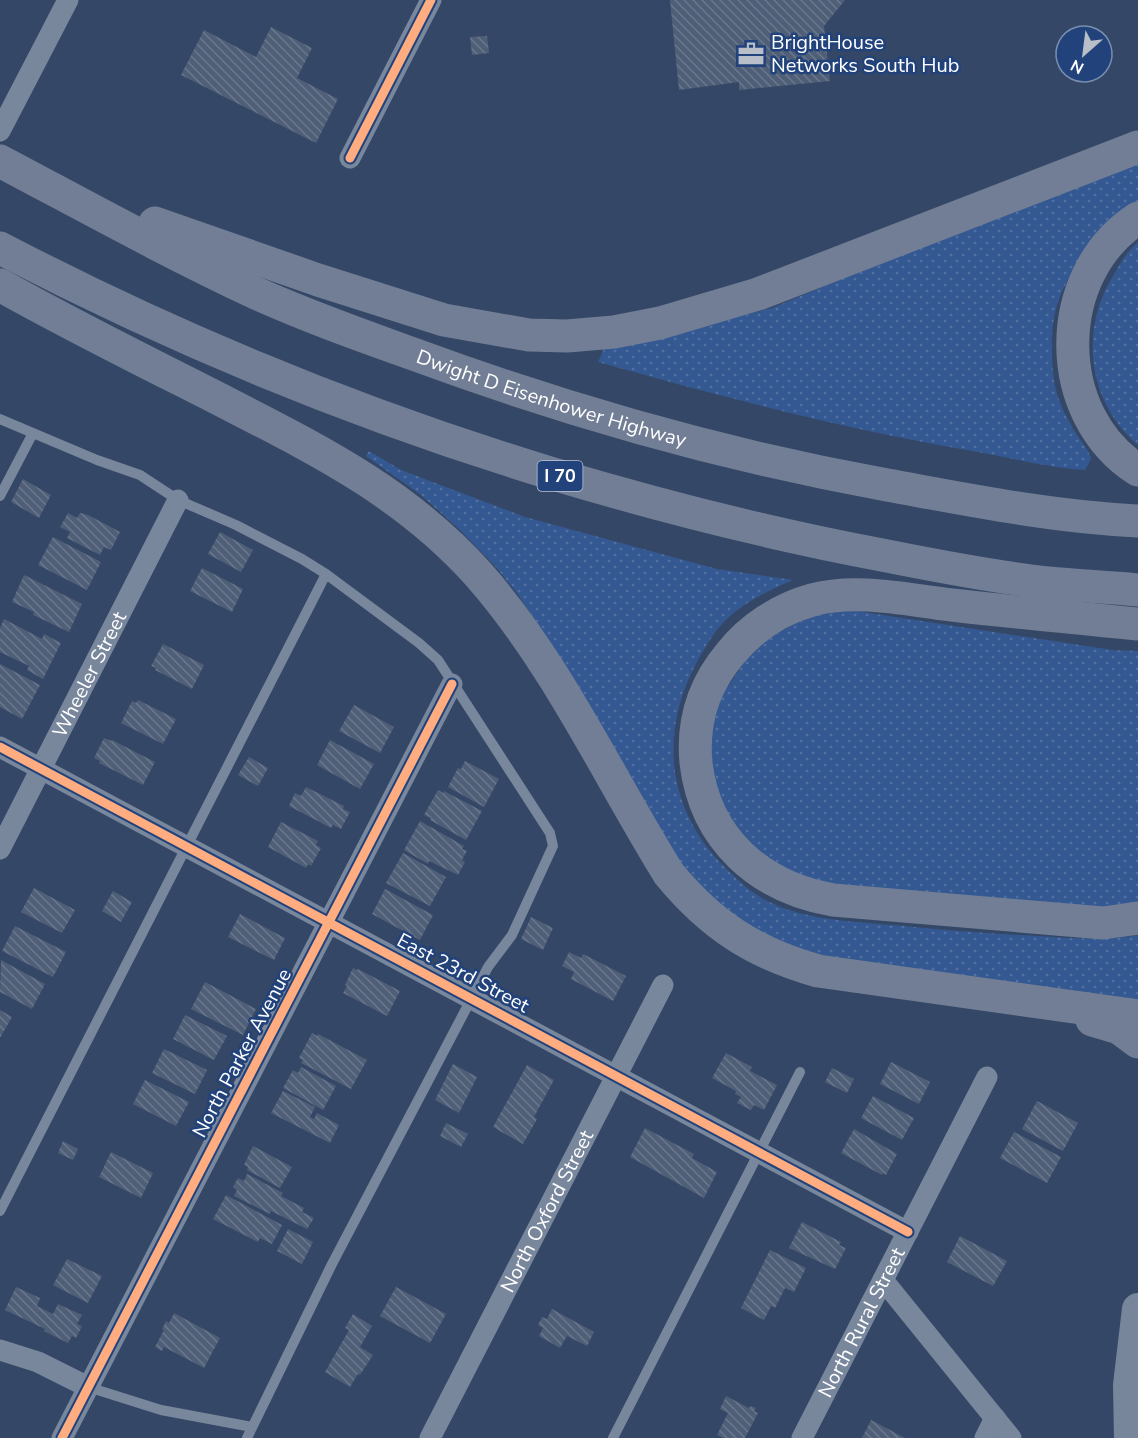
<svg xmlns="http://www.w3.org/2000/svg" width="1138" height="1438" font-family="'Nunito Sans',sans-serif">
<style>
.grass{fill:url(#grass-dots)}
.building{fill:url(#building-back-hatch)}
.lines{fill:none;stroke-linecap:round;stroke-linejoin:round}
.lane{stroke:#79879d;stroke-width:10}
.street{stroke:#79879d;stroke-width:21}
.primary{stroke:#78869c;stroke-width:32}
.highway{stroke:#717e95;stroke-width:33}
.cycleway-casing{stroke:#21427a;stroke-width:13}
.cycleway{stroke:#ffac80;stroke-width:9}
.labels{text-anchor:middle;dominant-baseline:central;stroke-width:5;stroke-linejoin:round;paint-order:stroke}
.shield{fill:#21427a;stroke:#bcc6d7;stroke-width:1.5}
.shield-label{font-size:18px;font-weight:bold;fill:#fff}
.poi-label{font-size:20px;fill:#fff;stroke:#21427a;text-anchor:start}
.street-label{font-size:20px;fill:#fff;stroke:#21427a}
</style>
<defs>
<pattern id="grass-dots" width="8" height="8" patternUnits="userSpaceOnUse" patternTransform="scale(1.5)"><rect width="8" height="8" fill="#345891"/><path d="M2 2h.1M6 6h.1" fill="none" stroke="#5271a2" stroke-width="1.8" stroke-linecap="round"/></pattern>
<pattern id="building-back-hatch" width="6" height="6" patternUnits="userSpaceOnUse" patternTransform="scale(1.5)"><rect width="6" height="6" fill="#505f78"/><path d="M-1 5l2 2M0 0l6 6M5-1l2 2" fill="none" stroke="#6a778c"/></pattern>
</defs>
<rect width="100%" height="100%" fill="#354766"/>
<!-- grass -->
<path class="grass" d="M1138,160V204C1092,250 1050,277 1052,348C1052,364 1053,379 1057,394C1061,407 1068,420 1075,432C1080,440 1089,450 1091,459L1085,470C1047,468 1009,457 972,451C846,429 722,397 598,362L603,351L601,340L694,328L772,308L1019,205Z
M1138,242V445C1088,403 1079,331 1113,276C1120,264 1127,251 1138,242Z
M369,451L401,470L525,517L717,569L793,580C770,590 745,601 727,619C715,630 706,646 698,660C661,727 665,800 716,858C729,872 744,887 760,897C799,920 849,921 893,925C935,929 978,933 1020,935C1059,937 1099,942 1138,935V1006L790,951L692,889L612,743L517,593L494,565L459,529L421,495L366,456Z
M850,610L1112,650L1138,651V904L1098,908L845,889L781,874L732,829L709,768L711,726L722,695L746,660L768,638L810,616Z"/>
<!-- building -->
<path class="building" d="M670,0H845L824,26L830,81L739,90V82L679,90Z
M271,27L312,48L297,78L338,99L316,143L181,75L204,30L256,57Z
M487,36L489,53L472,55L470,37Z
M23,479L51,495L39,518L11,502Z
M68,513L77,518L80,513L88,515L120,532L111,550L104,547L100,555L67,538L70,532L60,527Z
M220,532L253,550L241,572L208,554Z
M53,537L101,562L87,590L38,565Z
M202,568L243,589L232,612L190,591Z
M24,575L82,604L69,632L33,615L34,612L12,602Z
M4,619L42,639L44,634L61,643L43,679L27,670L29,666L0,652V628Z
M163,644L204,665L192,689L155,670L156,668L151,666Z
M0,664L40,685L22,719L0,707Z
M138,700L176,719L163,744L121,723L132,701L136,703Z
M354,705L394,727L380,753L339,731Z
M104,738L112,741V740L155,762L143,785L99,763L100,761L94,758Z
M330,740L374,764L360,789L317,765Z
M249,757L268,768L258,786L238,775Z
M465,761L499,779L484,807L448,787L458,768L461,769Z
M306,787L344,806L343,809L350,812L341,829L333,825L331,828L289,806L295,793L301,796Z
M438,790L443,793L444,791L482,811L466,840L430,820L431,818L424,815Z
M420,821L464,846L462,849L467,851L462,860L465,862L458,875L429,861L428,864L404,850Z
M281,822L318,841L316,845L321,848L311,866L308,864L306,868L268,847Z
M403,853L446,877L430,906L386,883Z
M34,888L75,910L62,933L21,912Z
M385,889L433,915L420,940L372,914Z
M113,891L132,902L121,922L102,911Z
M240,914L285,938L274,960L228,937Z
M531,917L553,928L543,950L521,939Z
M15,926L66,952L53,977L2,951Z
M569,952L581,958L583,954L626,976L613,1001L571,979L574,972L562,966Z
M1,960L45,984L32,1009L0,992Z
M353,968L357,970L358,969L400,991L387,1016L343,993L347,986L345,985Z
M205,982L256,1009L243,1035L191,1009Z
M0,1010L12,1017L0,1038Z
M185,1015L227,1036L214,1060L173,1039Z
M312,1033L317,1036L318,1034L367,1060L351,1089L301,1063L303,1060L299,1058Z
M164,1049L207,1070L195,1094L152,1073Z
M726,1053L752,1067L750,1071L777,1085L764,1110L754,1105L751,1110L737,1103L741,1097L735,1094L736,1091L712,1078Z
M891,1062L930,1082L919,1104L880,1084Z
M453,1064L477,1077L459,1113L435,1100Z
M527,1065L554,1080L534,1117L537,1119L523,1144L493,1127Z
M301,1067L336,1086L323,1110L283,1088L293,1070L298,1073Z
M832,1068L854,1079L847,1093L825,1082Z
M145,1080L189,1102L176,1126L133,1104Z
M283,1091L315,1107L310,1117L314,1119L317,1113L339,1125L330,1143L271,1113Z
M873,1096L914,1118L902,1140L861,1118Z
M1037,1101L1078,1123L1063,1151L1022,1129Z
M446,1123L468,1134L461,1147L440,1136Z
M645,1128L694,1154L692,1158L717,1172L704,1198L630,1157Z
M854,1129L897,1154L886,1175L883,1173L882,1175L841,1153Z
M1014,1132L1061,1157L1047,1183L1000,1158Z
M63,1141L78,1149L73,1160L58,1153Z
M253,1146L292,1167L280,1188L247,1170L248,1167L244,1165Z
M111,1152L153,1173L141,1198L99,1177Z
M247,1174L283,1193L281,1196L304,1208L302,1212L314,1218L307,1229L271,1211L270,1214L234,1196L237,1190L233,1187L238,1178L244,1181Z
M226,1195L282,1225L272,1244L260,1238L258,1242L213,1219Z
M802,1222L841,1242L839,1245L846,1248L835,1269L789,1248Z
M288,1229L313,1242L302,1264L277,1251Z
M960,1236L1007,1261L993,1286L947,1262Z
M770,1250L806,1268L794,1292L785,1288L775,1308L771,1306L764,1320L741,1308Z
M67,1259L102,1276L88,1303L53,1285Z
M16,1287L40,1298L37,1306L53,1314L58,1304L82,1315L77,1324L82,1326L76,1338L72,1336L68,1343L44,1331L45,1329L5,1310Z
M396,1287L446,1314L430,1343L380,1316Z
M552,1309L594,1332L587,1346L567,1336L560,1348L539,1336L543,1328L538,1325L542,1317L547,1319Z
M174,1313L220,1338L204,1368L164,1347L162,1351L155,1347L164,1330L162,1329L166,1321L169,1323Z
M353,1314L372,1326L360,1347L373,1355L360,1375L358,1374L350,1387L325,1372L349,1330L345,1328Z
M726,1396L749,1408L751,1406L756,1408L754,1411L758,1413L745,1438H723L717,1435L728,1413L720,1409Z
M871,1420L905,1438H862Z"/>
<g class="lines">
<!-- lane -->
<path class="lane" d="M0,419L97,460L140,475L178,500L236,525L302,559L326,574L419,643L438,660L550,833L553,846L512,935L488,967L332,1264L247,1438
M0,496L33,433
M0,1211L326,574
M88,1387L161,1410L252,1427
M613,1438L800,1072"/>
<!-- street -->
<g class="street">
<path d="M0,131L68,0"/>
<path d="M350,158L431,0"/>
<path d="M0,747L908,1232"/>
<path id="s1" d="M0,849L178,500"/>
<path d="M883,1280L1011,1438"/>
<path d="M0,1350L38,1362L88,1387"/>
<path d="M62,1438L452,684"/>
<path id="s2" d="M430,1438L663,985"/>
<path id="s3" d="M802,1438L987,1077"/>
<path d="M985,1438L995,1418"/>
</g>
<!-- primary -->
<path class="primary" d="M1130,1438L1129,1385L1138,1309"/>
<!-- highway -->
<g class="highway">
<path id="s4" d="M0,161C85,206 170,253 258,294C309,317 363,336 416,355C568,411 727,456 887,485C970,500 1053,517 1138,521"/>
<path d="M1138,218C1051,274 1051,415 1138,470"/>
<path d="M155,223L318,280L444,320L529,335L567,336L614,332L660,323L758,294L1138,147"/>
<path d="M0,248C176,340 360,415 550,473C660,506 770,534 882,555C937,566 993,577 1048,583C1078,586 1108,587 1138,590"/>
<path d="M0,285C71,325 144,361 217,398C314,448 404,491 479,575C557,664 607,774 669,874C711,925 754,953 818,971L1138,1016"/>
<path d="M1138,624C1076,618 1014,612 952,605C907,600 857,588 812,600C780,609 751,628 730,654C704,685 692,722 696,763C705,839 759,887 833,900L1103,923L1138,918"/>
<path d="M1092,1020L1119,1028L1138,1042"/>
</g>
<!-- cycleway casing -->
<g class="cycleway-casing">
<path id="cycleway" d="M350,158L431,0
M0,747L908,1232
M62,1438L452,684"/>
</g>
<!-- cycleway -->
<use href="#cycleway" class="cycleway"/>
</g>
<!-- icons -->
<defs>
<g id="office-bare" transform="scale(2.07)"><path d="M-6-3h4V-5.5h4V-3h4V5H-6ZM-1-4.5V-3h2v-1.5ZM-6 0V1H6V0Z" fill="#b8bfc9" stroke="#21427a" stroke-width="2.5" paint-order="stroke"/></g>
</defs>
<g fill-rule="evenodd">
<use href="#office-bare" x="751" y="54"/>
</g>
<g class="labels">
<!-- shield labels -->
<rect class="shield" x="537.5" y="461" width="45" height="30" rx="4.5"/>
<g class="shield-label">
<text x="560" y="476">I 70</text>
</g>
<!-- poi labels -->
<g class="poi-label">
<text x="771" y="42">BrightHouse<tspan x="771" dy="23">Networks South Hub</tspan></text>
</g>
<!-- street labels -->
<g class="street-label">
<text stroke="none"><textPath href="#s4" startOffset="602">Dwight D Eisenhower Highway</textPath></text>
<text stroke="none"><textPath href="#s1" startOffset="196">Wheeler Street</textPath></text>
<text transform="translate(463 973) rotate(28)">East 23rd Street</text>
<text transform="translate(242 1053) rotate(-62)">North Parker Avenue</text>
<text stroke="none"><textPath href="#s2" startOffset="255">North Oxford Street</textPath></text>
<text stroke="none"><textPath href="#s3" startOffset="130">North Rural Street</textPath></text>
</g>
</g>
<!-- north arrow -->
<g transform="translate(1084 54) rotate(208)"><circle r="28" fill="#21427a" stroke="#7a8eaf" stroke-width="1.5"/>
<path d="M0-4.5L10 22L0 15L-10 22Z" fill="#b8bfc9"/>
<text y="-9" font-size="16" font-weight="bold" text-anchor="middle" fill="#ffffff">N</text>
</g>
</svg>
